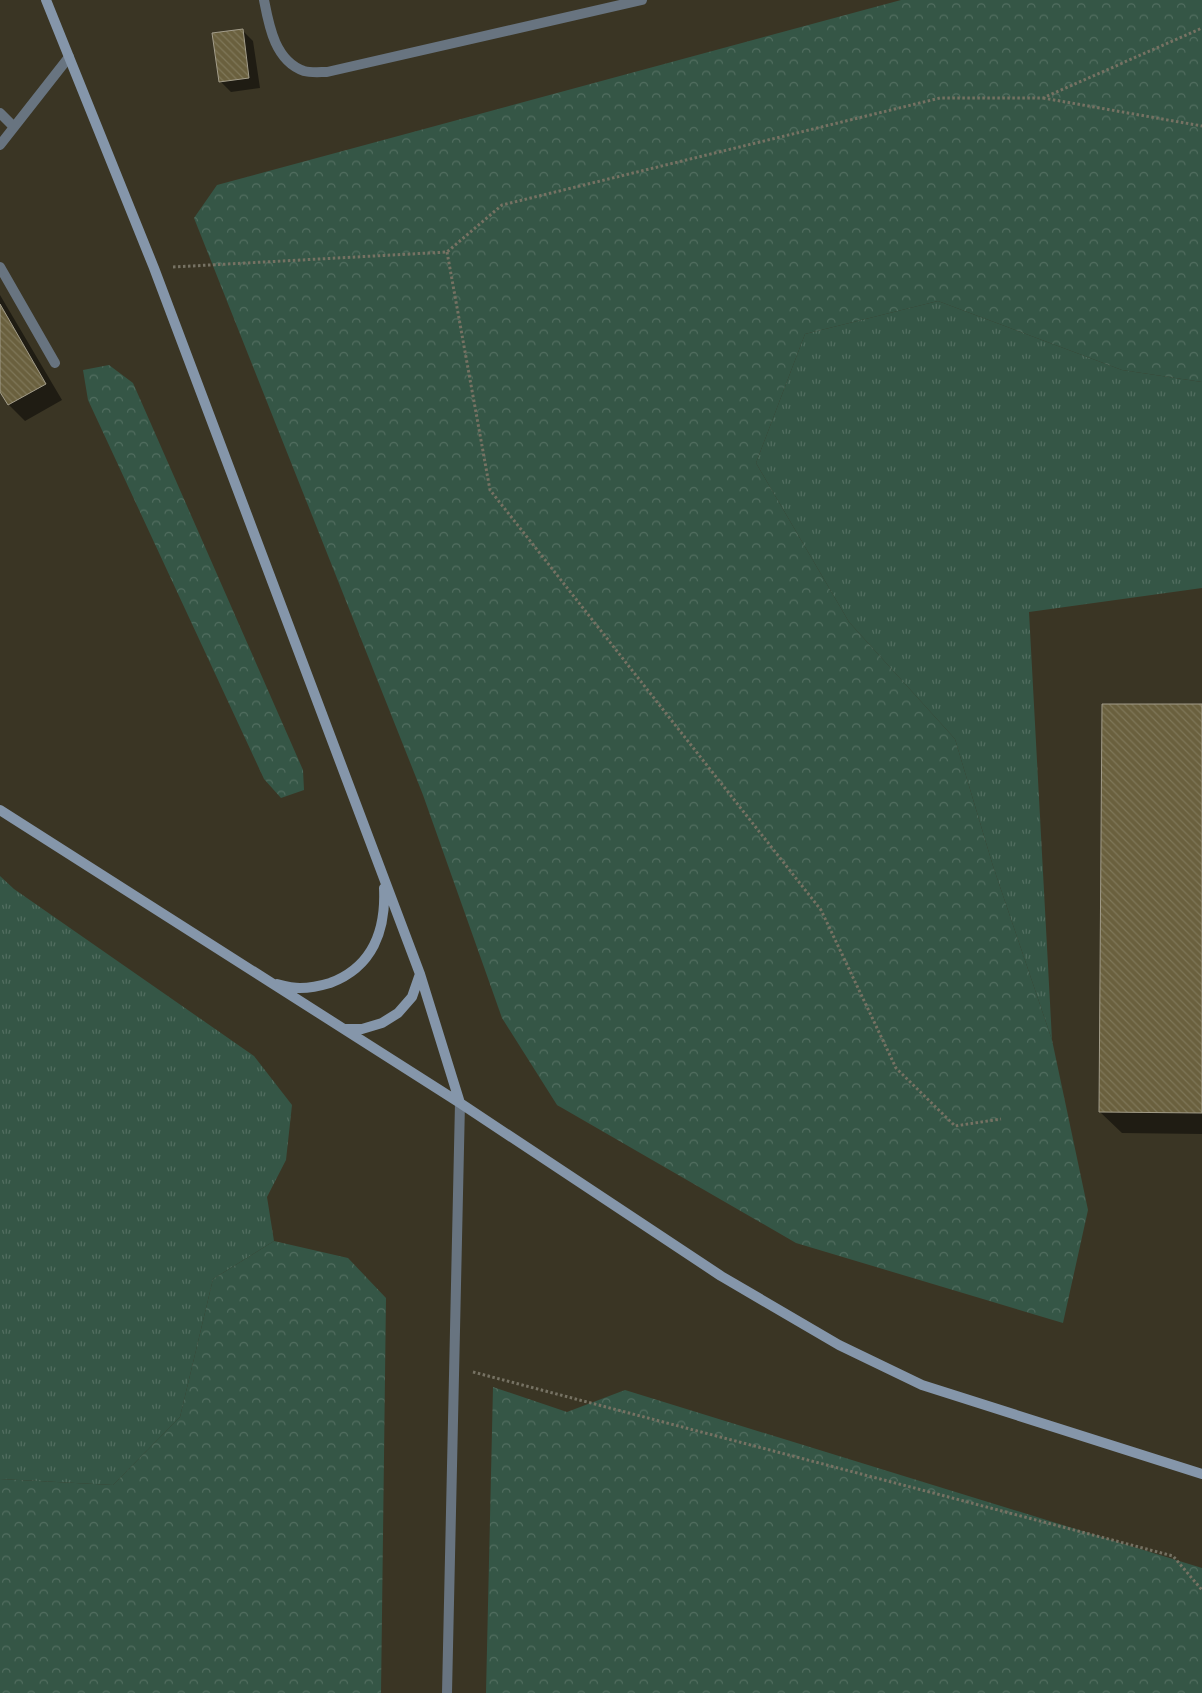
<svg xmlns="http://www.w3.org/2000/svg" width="1202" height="1693" font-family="Overpass,sans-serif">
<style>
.grass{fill:url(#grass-tufts)}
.forest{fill:url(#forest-crowns)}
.shadow{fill:#0007}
.building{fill:url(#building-back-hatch);stroke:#a29c89}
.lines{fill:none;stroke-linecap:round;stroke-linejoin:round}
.path{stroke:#767263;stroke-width:3;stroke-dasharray:2.5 2.5;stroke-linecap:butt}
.lane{stroke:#687480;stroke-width:10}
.street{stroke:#687480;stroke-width:10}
.secondary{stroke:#8596aa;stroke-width:10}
</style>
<defs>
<pattern id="grass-tufts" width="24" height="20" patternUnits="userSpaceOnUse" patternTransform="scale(1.25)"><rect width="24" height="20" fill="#355646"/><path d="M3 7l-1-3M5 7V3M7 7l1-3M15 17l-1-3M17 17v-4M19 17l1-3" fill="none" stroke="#526e60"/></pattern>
<pattern id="forest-crowns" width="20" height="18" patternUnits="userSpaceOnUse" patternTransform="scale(1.25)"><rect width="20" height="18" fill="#355646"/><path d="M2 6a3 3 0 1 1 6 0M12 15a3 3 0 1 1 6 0" fill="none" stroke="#526e60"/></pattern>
<pattern id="building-back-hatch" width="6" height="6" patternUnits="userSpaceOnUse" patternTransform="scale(1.25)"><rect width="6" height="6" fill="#6a603e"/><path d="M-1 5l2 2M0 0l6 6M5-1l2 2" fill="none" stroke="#7f7759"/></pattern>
</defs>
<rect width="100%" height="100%" fill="#3a3524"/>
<!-- grass -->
<path class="grass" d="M938,301L1122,370L1202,382V588L1029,612L1052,1040L993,866L955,739L849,622L756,463L805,334Z
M0,876L14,889L254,1056L292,1105L286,1160L267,1197L274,1241L213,1279L180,1417L113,1485L0,1479Z"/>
<!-- forest -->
<path class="forest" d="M901,0H1202V382L1122,370L938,301L805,334L756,463L849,622L955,739L993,866L1052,1040L1088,1210L1063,1323L796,1243L557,1105L502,1018L423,795L194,218L217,185Z
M109,365L133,383L303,770L304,790L281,798L264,779L88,400L83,370Z
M274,1241L348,1258L386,1298L381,1693H0V1479L113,1485L180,1417L213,1279Z
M493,1387L567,1412L625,1390L1202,1568V1693H486Z"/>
<!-- shadow -->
<path class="shadow" d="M242,30L253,41L260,88L231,92L220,81Z
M0,295L62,400L25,421L9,405L0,390Z
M1202,705V1134L1122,1133L1100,1112Z"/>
<!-- building -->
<path class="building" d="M243,29L249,78L219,82L212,33Z
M0,304L46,384L8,405L0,392Z
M1102,704H1202V1113L1099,1112Z"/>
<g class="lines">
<!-- path -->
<path class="path" d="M1043,98L1202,126
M447,252L490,490L821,910L896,1068L955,1126L1001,1119
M173,267L447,252L502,205L940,98H1043L1202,28
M473,1372L1173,1556L1202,1590"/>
<!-- lane -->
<path class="lane" d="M264,0C269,26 275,61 304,71C311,73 320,72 327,72L642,0
M0,113L14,127
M0,145L69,57
M0,267L55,363"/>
<!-- street -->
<path class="street" d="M447,1693L460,1103"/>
<!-- secondary -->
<path class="secondary" d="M46,0L154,268L420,974L460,1103
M0,810L460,1103L721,1276L839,1345L922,1385L1202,1474
M277,984C285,986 293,988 300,988C310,988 320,986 330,983C373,967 386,930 384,888
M345,1029H362L382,1023L398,1013L412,997L420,974"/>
</g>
</svg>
